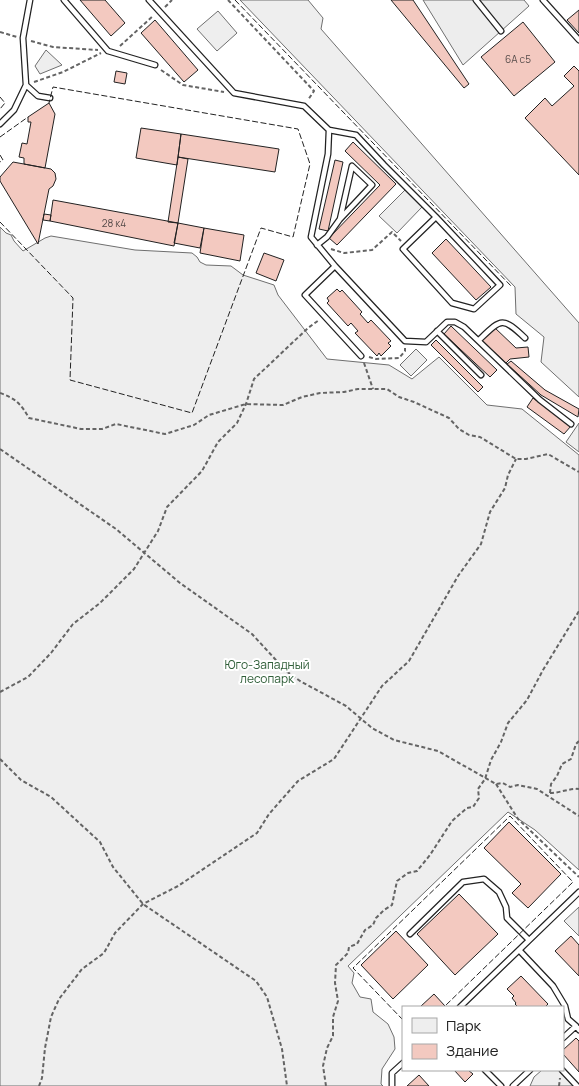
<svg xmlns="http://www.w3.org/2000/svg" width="579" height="1086" font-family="Manrope,sans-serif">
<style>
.green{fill:#eee;stroke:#6f6f6f}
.parking{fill:#ededed;stroke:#6f6f6f}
.building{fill:#f3c9c0;stroke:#222}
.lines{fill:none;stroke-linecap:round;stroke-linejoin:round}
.lane-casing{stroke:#222;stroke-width:7}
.path{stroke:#646464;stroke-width:2;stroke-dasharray:4 2.5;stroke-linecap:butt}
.lane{stroke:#fff;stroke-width:4.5}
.fence{stroke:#222;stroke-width:1;stroke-dasharray:6 2.5;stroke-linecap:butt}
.labels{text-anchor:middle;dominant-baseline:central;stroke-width:4;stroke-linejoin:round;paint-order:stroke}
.number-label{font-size:10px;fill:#564c4a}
.park-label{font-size:12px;fill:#2f5e38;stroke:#fff}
</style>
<rect width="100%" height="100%" fill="#fff"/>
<!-- green -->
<path class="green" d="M240,0H308L323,18L321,29L579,323V397L541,362L544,337L516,314L515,287Z
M218,11L237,33L217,51L197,29Z
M46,50L62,65L40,74L35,66Z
M405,190L422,207L397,233L379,216Z
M0,227L6,233L11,235L14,241L23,251L45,238L51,236L135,250L192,253L197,257L200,262L206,265L231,266L243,275L274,285L278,295L327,359L389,365L412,379L439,357L487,405L522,409L579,455V870L535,830L508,812L348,966L354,973L352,983L360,997L371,999L373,1012L388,1024L394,1037L395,1049L382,1069L381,1084L383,1086H0Z
M579,423V452L566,442Z
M579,907V936L564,921Z
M542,1070H559L575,1086H530L534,1077Z"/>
<!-- parking -->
<path class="parking" d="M423,0H524L529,6L463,65Z
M416,349L427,360L411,376L400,365Z"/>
<!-- building -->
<path class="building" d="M80,0H105L125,23L111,36Z
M391,0H413L469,84L464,88Z
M579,10V33L567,20Z
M155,20L198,70L184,82L141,33Z
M523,22L555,62L514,96L481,57Z
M574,66L579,71V175L525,118L545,98L552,106L574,86L564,76Z
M116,71L127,73L125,84L114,82Z
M49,103L55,114L45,168L24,164V158L19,157L22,143L27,144L31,122H28V117Z
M141,128L181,134L177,165L136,158Z
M181,134L279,149L275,172L178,157Z
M353,142L396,184L337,245L329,238L380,185L345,151Z
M178,157L188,159L178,223L168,222Z
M335,160L343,162L328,231L319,229Z
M13,162L51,169L55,173L56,179L53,186L49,189L38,244L0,181V177Z
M53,200L178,223L174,246L50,221Z
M44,214L51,215L50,221L43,220Z
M178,223L204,228L200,248L174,243Z
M204,228L244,235L240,261L200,253Z
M446,239L491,287L476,300L432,253Z
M264,253L284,260L276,281L256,273Z
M337,289L340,292L342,290L362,312L360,314L368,323L371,320L391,341L388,343L391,346L381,356L379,353L377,356L355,333L358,331L351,323L348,326L327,303L329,301L327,298Z
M451,326L497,370L490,377L444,334Z
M494,327L516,348L528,347L529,357L510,359L506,363L481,340Z
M436,340L483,387L478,392L431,345Z
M511,361L545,390L579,409L578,417L541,395L507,364Z
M533,398L571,426L564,434L527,407Z
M509,822L561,874L528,908L512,893L521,884L484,848Z
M459,894L498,934L455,975L417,934Z
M396,931L428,965L393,999L361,965Z
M571,936L579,945V976L555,951Z
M521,976L548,1004L545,1007H518L515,1004L516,1003L512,998L514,996L507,989Z
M434,994L445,1006L443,1007H420Z
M576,1038L579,1041V1072L563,1054V1050Z
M454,1070H468L473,1074L465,1082Z
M419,1075L429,1086H407Z"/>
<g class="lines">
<!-- lane casing -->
<g class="lane-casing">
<path id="lane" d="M64,0L108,51L155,65
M149,0L234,93L304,106L329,130L356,135L384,165L436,217L500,285L474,309L452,303L403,249L436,217
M476,0L501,31
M543,0L579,40
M26,85L38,96L50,98
M0,124L14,110L26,85L23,38L30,0
M329,130L328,154L311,237L335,266L305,295L361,356
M317,245L327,237L340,219L372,185L352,166L340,219
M335,266L405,341L426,342L447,322H455L464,327L540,400L571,424
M437,331L481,375
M479,340C501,319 502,316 525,338
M410,934L463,882L484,879L499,892L506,907L507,918L529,940
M519,950L553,986L565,1006L568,1019L576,1026
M460,1007L579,892
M563,1038L576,1026L579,1030
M485,1070L501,1086
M562,1070L577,1086
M392,1086V1073L403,1063
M513,1086L530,1070"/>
</g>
<!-- path -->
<path class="path" d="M228,0L314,91L308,100
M165,7L172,0
M0,32L17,37
M31,41L53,47L98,50
M120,46L153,16
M161,70L183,85L224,92
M34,82L63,72L101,53
M331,249L344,253L372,250L392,232L401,241
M369,357L376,359L399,358L405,351V348
M364,363L373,389
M0,393C15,398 21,404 29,418L81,429H102L116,424L165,434L194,425L209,415L246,404L283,405L302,397L320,393L344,392L358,389H387L399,397L414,402L449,418L459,429L469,435L480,437L516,459H526L548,454L579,472
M0,449L116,529L180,583L252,634L286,671L300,681L346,706L372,728L394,740L438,751L496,784L503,783L510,787L518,785L537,789L579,816
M0,692L28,677L51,653L73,624L100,603L134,569L158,531L167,507L202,471L218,442L237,423L246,404L254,379L308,328L319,320
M0,759L21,780L51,797L100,842L113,867L143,904L256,981L267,997L282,1049L287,1086
M496,784L518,819L579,877
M550,793L551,784L557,776L562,764L571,759L576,744L579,741
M550,793C560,793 570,788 579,789
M39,1086L42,1078L45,1048L51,1017L59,999L82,969L104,953L115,933L143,904L178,886L257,833L269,814L298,781L334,759L382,686L409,661L458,576L481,544L490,512L505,488L508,475L516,459
M326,1086L323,1066L327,1048L333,1036V1017L338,1001L335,983L336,965L348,953L349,947L357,944L365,930L373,925L376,918L384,910L392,905L397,881L408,873L417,871L430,855L452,821L467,808L473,807L479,798L478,789L485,779L491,760L501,742L508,723L527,700L543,670L579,611
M559,1086L560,1078"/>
<!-- lane -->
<use href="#lane" class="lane"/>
<!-- fence -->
<path class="fence" d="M235,0L512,287
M0,97L5,103L0,109
M0,137L28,117
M0,155L3,160L0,162
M0,222L73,298L70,380L192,413L261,228L293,237L310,164L298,129L53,87L49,103
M403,1020L353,968L510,816L573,882L445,1006"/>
</g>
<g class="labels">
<!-- number labels -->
<g class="number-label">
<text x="518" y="59">6А с5</text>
<text x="114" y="223">28 к4</text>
</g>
<!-- park labels -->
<g class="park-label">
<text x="267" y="664">Юго-Западный<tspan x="267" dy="14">лесопарк</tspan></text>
</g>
</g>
<!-- legend -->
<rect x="402" y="1006" width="162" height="65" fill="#ffffff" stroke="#a7a7a7"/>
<rect x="412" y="1018" width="25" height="15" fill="#eeeeee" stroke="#a7a7a7"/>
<text x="446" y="1031" font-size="15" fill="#222222">Парк</text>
<rect x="412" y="1044" width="25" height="15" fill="#f3c9c0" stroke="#a7a7a7"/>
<text x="446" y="1056" font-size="15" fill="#222222">Здание</text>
</svg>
